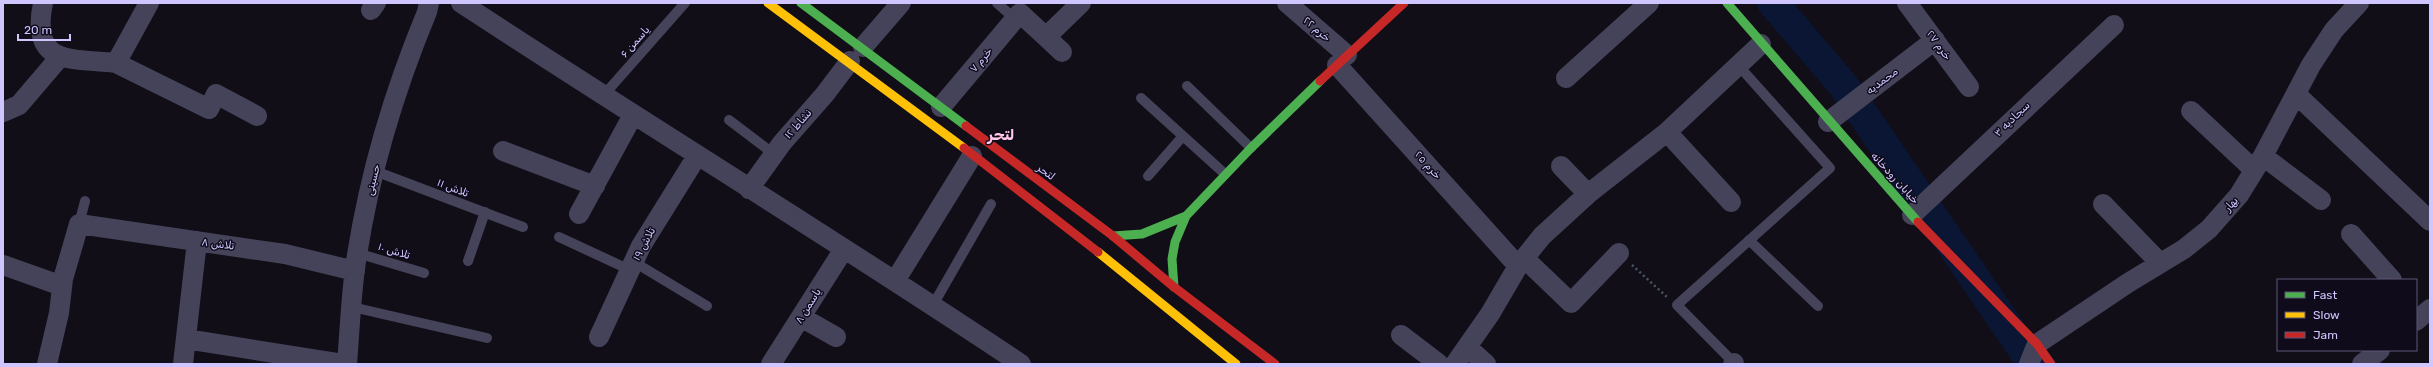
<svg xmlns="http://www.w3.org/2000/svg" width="2433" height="367" font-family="Rubik,'Noto Naskh Arabic',sans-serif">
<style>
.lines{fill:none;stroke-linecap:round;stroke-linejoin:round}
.river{stroke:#0a1634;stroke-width:31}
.path{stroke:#485664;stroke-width:2.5;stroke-dasharray:2 3;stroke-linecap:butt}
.lane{stroke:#454359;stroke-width:10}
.street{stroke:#454359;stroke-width:20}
.fast{stroke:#4caf50;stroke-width:9}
.slow{stroke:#ffc107;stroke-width:9}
.jam{stroke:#c62828;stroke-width:9}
.labels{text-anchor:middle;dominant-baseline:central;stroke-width:3;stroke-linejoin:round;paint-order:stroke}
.street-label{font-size:11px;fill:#cfc6ff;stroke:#0f0b1b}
.district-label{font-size:15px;font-weight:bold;fill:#ffc8e8;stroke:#0f0b1b}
</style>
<rect width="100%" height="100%" fill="#110e18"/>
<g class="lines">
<!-- river -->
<path class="river" d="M1773,3L1843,85L2033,364"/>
<!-- path -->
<path class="path" d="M1632,265L1667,297"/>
<!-- lane -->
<path class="lane" d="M997,3L1015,19
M1187,86L1251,148
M603,96L685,3
M1141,98L1225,174
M729,120L774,154
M375,171L523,227
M1148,176L1183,136
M79,224L85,201
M559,237L630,270
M1749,240L1818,306
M357,253L424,273
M468,261L485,212
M634,262L707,306
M933,305L991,204
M352,307L487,338
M1734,363L1677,305L1830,168L1738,65"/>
<!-- street -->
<path class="street" d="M43,3C30,66 70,58 116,63
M149,3L116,63L209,109L216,94L257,116
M461,3C647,125 837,241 1021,364
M1287,3L1347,55
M1907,3L1969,87
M371,10L376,3
M1046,37L1062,52
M863,47L901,3
M1337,65L1518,266
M1566,78L1649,3
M2296,94L2430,221
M941,107L1020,13L1046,37L1081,3
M2191,111L2254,170
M3,112L19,105L60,57
M1828,122L1935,40
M1667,132L1731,202
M503,151L595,186
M2263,156L2321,200
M1561,166L1588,194
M749,189L782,143L825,94L850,61
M2103,204L2160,263
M579,214L633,115
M1912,215L2114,25
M2351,234L2392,280
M1524,258L1571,303L1619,253
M3,265L62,286
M895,281L972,156
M801,317L836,337
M2416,321L2430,309
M1401,335L1439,364
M599,337L641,246L697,156
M186,339L343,364
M1467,347L1486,364
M47,364L59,313L63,279L79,224L285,254L355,271
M183,364L197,241
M347,364C350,328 351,290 357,255C370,172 395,89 427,12L429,3
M771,364L844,249
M1455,364L1490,314L1518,266L1542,236L1588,194L1667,132L1761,44
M1733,364L1734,363
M2029,364L2037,344L2128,283L2184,249L2209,229L2239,195L2263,156L2311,65L2334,30L2359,3
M2362,364L2380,350"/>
<!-- fast -->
<path class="fast" d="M801,3L966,126
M1727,3L1918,222
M1113,236L1142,234L1186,216
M1174,287L1172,259L1175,242L1186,216L1251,148L1320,81"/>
<!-- slow -->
<path class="slow" d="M768,3L964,148
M1098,252L1236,364"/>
<!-- jam -->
<path class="jam" d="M1320,81L1404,3
M966,126L1113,236L1174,287L1275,364
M964,148L1098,252
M1918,222L2037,344L2051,364"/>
</g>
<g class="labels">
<!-- street labels -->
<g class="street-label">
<text transform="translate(1317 29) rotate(41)">خرم ۲۲</text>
<text transform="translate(635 42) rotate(-49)">یاسمن ۶</text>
<text transform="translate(1939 45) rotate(54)">خرم ۲۷</text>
<text transform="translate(981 60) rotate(-50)">خرم ۷</text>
<text transform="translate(1882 81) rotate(-37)">محمدیه</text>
<text transform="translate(2012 119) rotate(-44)">سجادیه ۳</text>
<text transform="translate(798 124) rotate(-49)">نشاط ۱۲</text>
<text transform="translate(1428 165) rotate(48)">خرم ۲۵</text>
<text transform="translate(1046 172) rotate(37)">لتحر</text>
<text transform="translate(1895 178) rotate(48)">خیابان رودخانه</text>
<text transform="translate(373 180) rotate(-77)">حسینی</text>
<text transform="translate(453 188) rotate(21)">تلاش ۱۱</text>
<text transform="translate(2231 204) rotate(-48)">بهار</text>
<text transform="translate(218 244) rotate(8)">تلاش ۸</text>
<text transform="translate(644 244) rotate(-62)">تلاش ۱۹</text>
<text transform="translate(394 251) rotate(17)">تلاش ۱۰</text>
<text transform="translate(808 306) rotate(-58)">یاسمن ۸</text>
</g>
<!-- district labels -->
<g class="district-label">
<text x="1001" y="135">لتحر</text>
</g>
</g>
<!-- border -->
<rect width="2433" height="367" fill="none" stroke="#cfc6ff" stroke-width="8"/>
<!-- legend -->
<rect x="2277" y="279" width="140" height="72" fill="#0f0b1b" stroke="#5c5676"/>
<rect x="2285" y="292" width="20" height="6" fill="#4caf50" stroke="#5c5676"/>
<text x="2313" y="299" font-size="12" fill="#cfc6ff">Fast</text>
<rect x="2285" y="312" width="20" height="6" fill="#ffc107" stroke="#5c5676"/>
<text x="2313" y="319" font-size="12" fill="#cfc6ff">Slow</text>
<rect x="2285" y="332" width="20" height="6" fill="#c62828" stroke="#5c5676"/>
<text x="2313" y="339" font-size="12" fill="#cfc6ff">Jam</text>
<!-- scale -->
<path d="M18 34v6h52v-6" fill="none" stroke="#cfc6ff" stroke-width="2"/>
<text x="24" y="34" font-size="12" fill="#cfc6ff" stroke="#0f0b1b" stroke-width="3" paint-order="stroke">20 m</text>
</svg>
